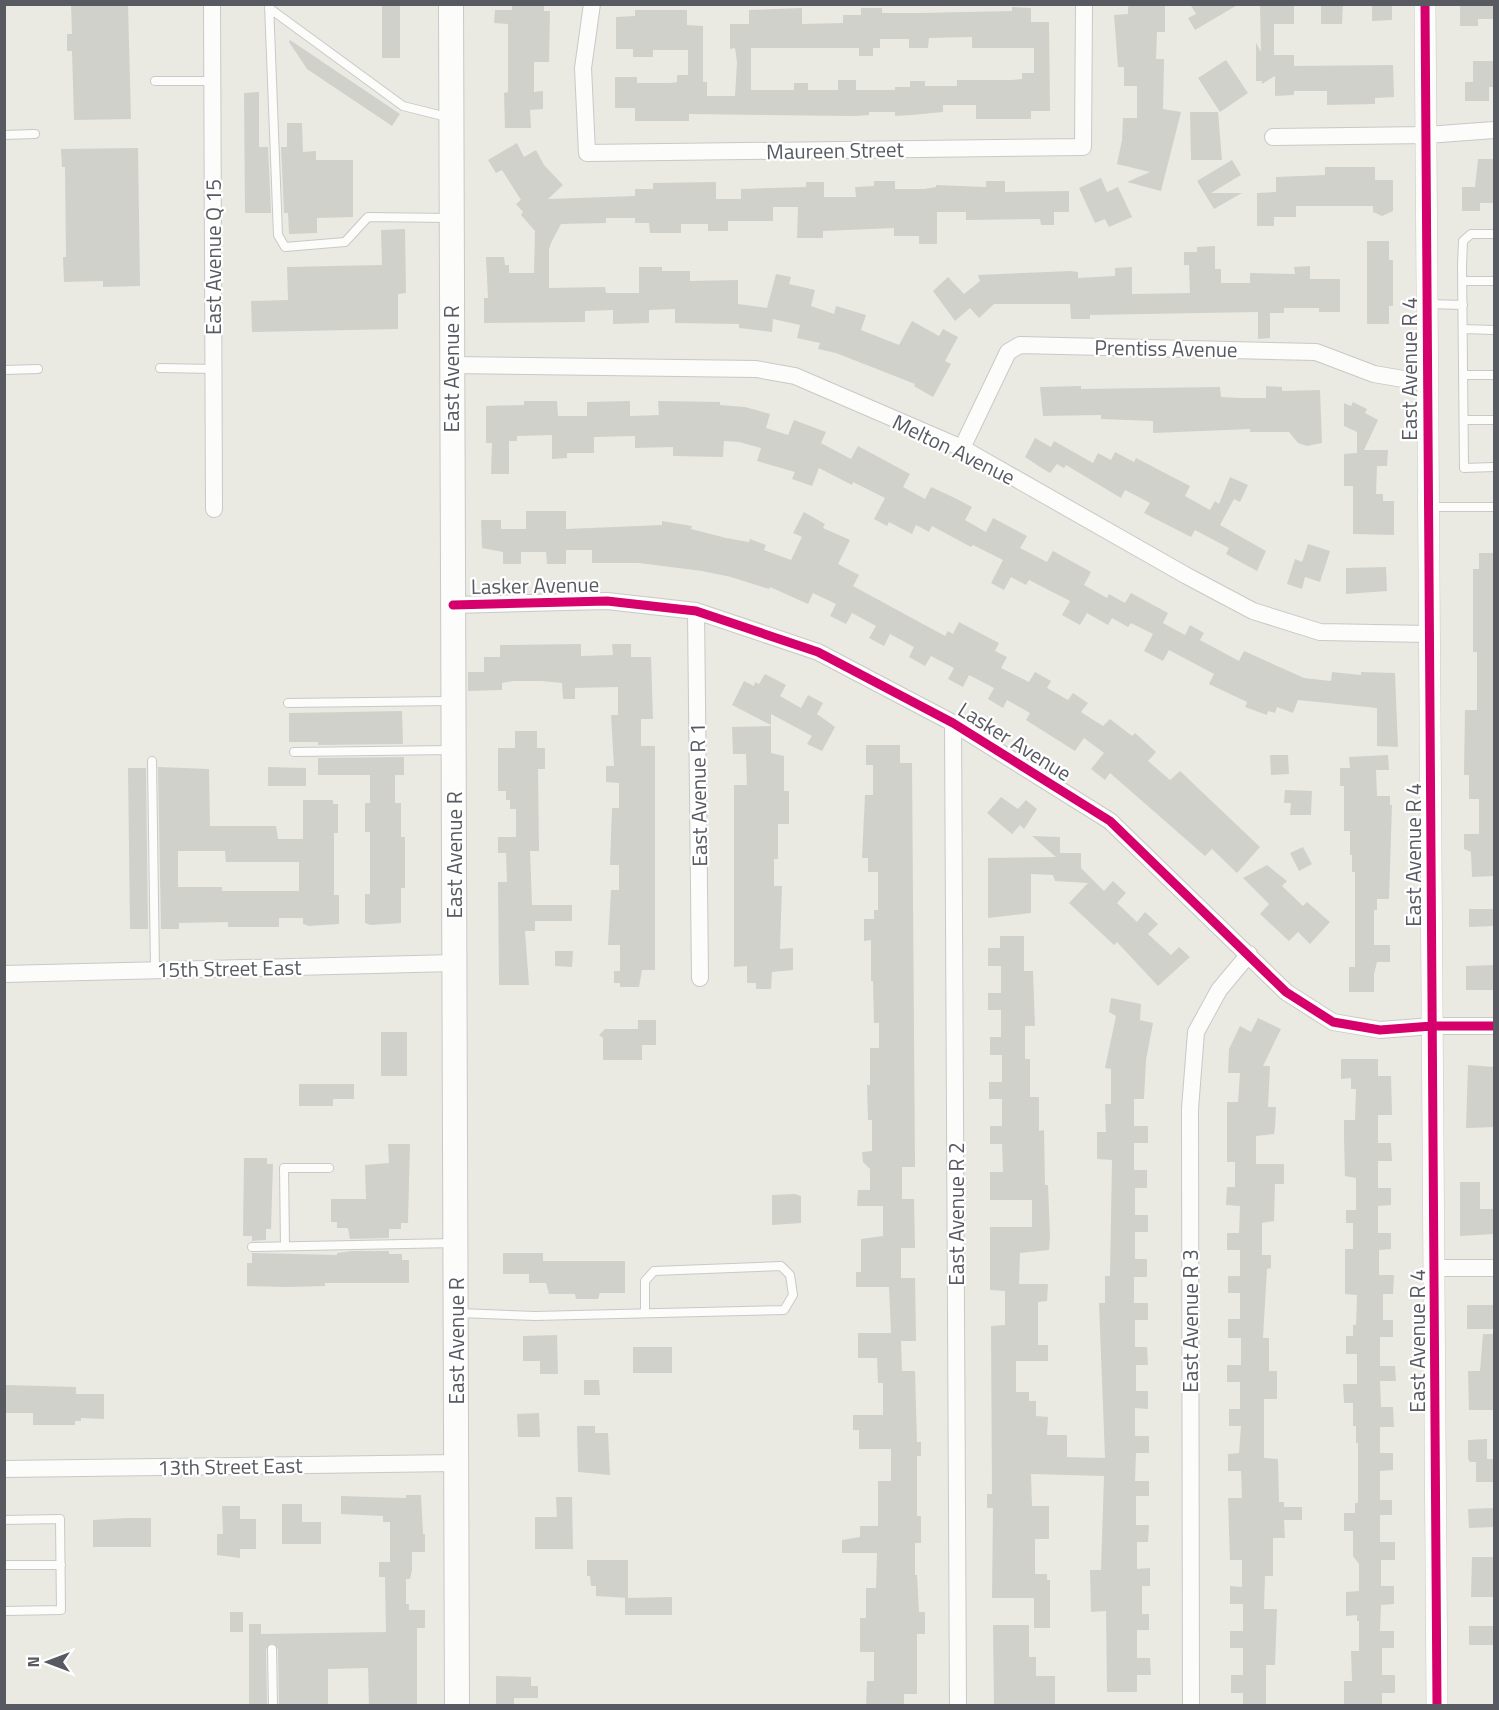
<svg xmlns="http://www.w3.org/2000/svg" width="1499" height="1710" font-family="'Titillium Web',sans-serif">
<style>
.building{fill:#d1d1cc;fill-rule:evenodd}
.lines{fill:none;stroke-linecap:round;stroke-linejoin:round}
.service-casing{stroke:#c8c9c8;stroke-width:10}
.minor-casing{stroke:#c8c9c8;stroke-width:18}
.tertiary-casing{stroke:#c8c9c8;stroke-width:22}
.secondary-casing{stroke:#c8c9c8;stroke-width:26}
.service{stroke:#fcfcfb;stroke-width:8}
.minor{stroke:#fcfcfb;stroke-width:16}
.tertiary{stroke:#fcfcfb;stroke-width:21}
.secondary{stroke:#fcfcfb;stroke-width:24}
.cycleway-casing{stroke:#fff;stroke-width:13}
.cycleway{stroke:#d6006c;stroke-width:9}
.labels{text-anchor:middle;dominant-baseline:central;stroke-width:4.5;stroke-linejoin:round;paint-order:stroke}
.street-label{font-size:21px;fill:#575a61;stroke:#fff}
</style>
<rect width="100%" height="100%" fill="#eaeae2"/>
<!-- building -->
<path class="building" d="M71,4H128L131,119L74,120L72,51H67V34H72Z
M382,4H400V58H382Z
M512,4H544V11H550L549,62H534V92L543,91V109L530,110L531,128H505L504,93L508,92V24L494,23L495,10H512Z
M1131,4H1165V32H1157L1156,59H1164L1163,109L1181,112L1161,191L1127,182L1150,172L1117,164L1122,140L1123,118H1137V86H1124V67H1118L1114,15L1128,14V7Z
M1190,4H1239L1195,30L1188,18L1196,14Z
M1260,4H1294V24H1274V55H1294V66L1393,65L1394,97L1375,98V104L1327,105V91H1294V95L1275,96V76L1262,84V81H1256V43L1261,52Z
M1321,4H1343L1342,24H1321Z
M1372,4H1392V20L1372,21Z
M1460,4H1494V19H1478V26H1460Z
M1012,7L1031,8V22H1049L1050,111H1031V119H976V105H943V112L912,115L895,116V112H869V115L855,116L689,114V121H635V108H615V77H637V83H670L677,82V75H688V50H653V57H633V49H616V17L635,16V10H687V25L703,26V82H707V96H735L737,62L735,48L730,49V24H749V10L802,8V24L843,23V15H861V8H882V13H920L1012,11ZM972,37V48H1034V73H1022V79L1012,80H957V86H925V81H910V87H895V90H856V80H838V90H808V83H794V90H751V48H859V56H873V48H880V39H909V48H928L929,38Z
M290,40L400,114L392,126L307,69L289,42Z
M1226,60L1248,93L1220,112L1198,78Z
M1473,61H1494V87H1489V101H1465V82H1473Z
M259,92V147H268L271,213H245L244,93Z
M1190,112H1218L1222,160H1191Z
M287,123H302L303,152L316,151V160H353V217L317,218V233L289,234L288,213H284L281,147H287Z
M517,143L524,157L536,150L544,165L563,185L548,199L635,196V189H653V183L716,182V199H741V189L806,187V182H824V197H856L855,187L874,186V181H895V189H924L936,187V185L986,187V181H1005V192L1069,191V212H1054V225H1041L1040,219L966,220V212H937V244H919V236H894V228L823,231V238H797L798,207H773V221H728V231H708V224H681V233H650L649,223H635V218H606V223L561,224L551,243L549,250V288L605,287L606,293H639V267H662V271H690V281L738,280V304L767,308L776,274L791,277L789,284L815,290L811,306L834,314L836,306L866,315L861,330L899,345L912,321L939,336L943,329L958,337L945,361L951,364L933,397L914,386L915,384L836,353L818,349L820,343L797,338L800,325L773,319L772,332L739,328V324L675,323V309L649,310V323L613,324V310L585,311V322L484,323V298H488L486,257H504L505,265H509V273H534L535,231L521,215L523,212L516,204L521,200L502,170L496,173L488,160Z
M138,148L140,286L103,287V281L64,282L63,257H66L65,167H62L61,149Z
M1478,159H1494V203H1480V211H1462V187H1475Z
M1232,160L1241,175L1211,193H1242L1214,209L1197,181Z
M1325,167H1375V180H1393V211L1382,216L1373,212V206H1296V217H1274V226H1257V193L1276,192V177L1325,175Z
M1101,178L1107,192L1118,187L1132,217L1109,227L1105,219L1095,223L1079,188Z
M405,229L406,293L398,294V329L252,332L251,301L288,300L287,267L382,265L381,230Z
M1367,241H1389V260H1393V306H1389V324H1367Z
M1215,246V269H1221V283H1250V273L1295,274L1294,267L1310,266V279H1340V312H1319V308H1284V313H1270V338L1258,339V312L1090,315V319H1071L1070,304H994L979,318L970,308L955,321L933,291L948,277L964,294L980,281L978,275L1071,271L1078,272V278L1115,276V268L1132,267V294L1190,293L1189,265H1184V252H1197V247Z
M1081,386V389L1220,387L1221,397L1241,398H1266V386L1282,387V391L1320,390L1322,443L1307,446L1298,443L1289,432H1250V429L1153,433V421L1101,419V415L1043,416L1040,387Z
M524,401H557L558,416H587V402L630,401V416L659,415L658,401L720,402V405L745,407L770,414L766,428L788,435L794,420L826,432L821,443L851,459L858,446L910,474L903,487L925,499L931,487L957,499L972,507L965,520L986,532L993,518L1027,536L1020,548L1047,562L1053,551L1091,572L1084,585L1107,598L1109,594L1125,603L1131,593L1168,613L1163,623L1185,635L1190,625L1204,633L1200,640L1239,661L1244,651L1304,678L1331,681L1332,672L1361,675V672L1395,673L1398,747L1377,746V708L1298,700L1293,713L1277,707L1275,713L1268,711L1267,715L1245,707L1247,702L1209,684L1214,674L1169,650L1163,661L1144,651L1153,634L1131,623L1128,627L1112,618L1108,625L1087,613L1080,625L1062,615L1070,601L1029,580L1026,585L1011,577L1004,590L991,583L1003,560L973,545L971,547L932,526L929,532L916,525L912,534L889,522L887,526L874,519L885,498L853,482L852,485L819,468L812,486L792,479L795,472L757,461L761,448L739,442L724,441L723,457L673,456V447L635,448V436L594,437V453H567V458L552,459V435L517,436V441H509V474H491L492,443H486V406L524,405Z
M1353,402L1367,409L1365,413L1378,420L1364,450H1388L1387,466H1377L1376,494H1383V501H1394V535L1353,534V486H1344V454L1357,453V432L1344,426V403L1351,406Z
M1035,438L1051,447L1054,441L1093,463L1098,453L1111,460L1115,452L1134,462L1136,458L1190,486L1185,496L1210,510L1215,501L1219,504L1230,477L1248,485L1240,502L1234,499L1220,525L1266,551L1257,571L1226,554L1229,548L1195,530L1191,537L1144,513L1150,503L1125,490L1121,498L1066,465L1064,468L1057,464L1050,473L1040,467L1025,457Z
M526,511H566V529L662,525V521L692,526L691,529L726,538L749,542L750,539L766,545L764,550L791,560L802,537L793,533L804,512L825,524L823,528L850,540L838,564L859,575L853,586L945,636L948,631L953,634L959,622L999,643L995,651L1007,657L1001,668L1029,682L1035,672L1051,681L1047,688L1068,700L1073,693L1088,703L1081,712L1103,726L1110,719L1132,736L1135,733L1156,752L1148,761L1170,780L1180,771L1260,847L1237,873L1212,849L1205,856L1110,773L1105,780L1091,769L1104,753L1084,738L1075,751L1026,720L1030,713L1007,700L1003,708L988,699L994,688L969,675L963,687L948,679L954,668L931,656L925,666L909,657L914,647L890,634L884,646L869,638L876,626L852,613L846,624L830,616L836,604L813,593L808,604L770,587L769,589L731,577L702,571L639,563H592V550H566V564H547L546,552H521V564H503V552L482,548L481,520H501V529H526Z
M1308,544L1330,551L1320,582L1305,577L1302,589L1287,584L1295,559L1302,562Z
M1479,553H1494V876L1472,877L1471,852L1464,849V834H1479V799H1469V775H1464L1465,710H1477V652H1473V569H1479Z
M1386,567L1387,591L1346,594V568Z
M581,644V656L613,655L612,644H631V657H651L653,719H641V746H655V970H642L639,987H620V983H614V971H620V945H608L611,890H619V865H610L612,808H619V783L606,782V766H614L611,715H618V687L575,688V699H563L562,683L541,681H513L502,683V690L468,691V672H484V657H500V645Z
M765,674L786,685L780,696L801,708L808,695L823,703L817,714L835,727L822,751L807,744L812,736L771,714V725L732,705L744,681L754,686L755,682L759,684Z
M402,711L403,744L318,745V742H289V713Z
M771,726V753L784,756V791H789V824H778V859H774V886H782L780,949L793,948V970L772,972L771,989H756V983H747V966L734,967V785H747L746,754H733L732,727Z
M515,731H537V748H545V769H538L539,851H530L532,905H572V921H535V931H525L529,985H499L498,882H507L506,853H498V837H516V809H510V800H506V791H498V748H515Z
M866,745H900V763H912L915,1167H902V1199H914L915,1248H901V1278H915L916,1341H901L902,1371H915L917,1442H921V1456H917V1516H921V1543H915V1575H917L919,1612H925V1634H917V1694H904V1706H866L867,1681H874V1652H860V1618H866V1588H876L877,1553H842V1540L860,1537V1526H878V1481H891V1449H859V1430H853V1415H883V1383H878L877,1358H858V1333H891L889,1287H856V1272H861V1239L883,1236V1206H857L858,1190H870V1169L863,1162L862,1152L872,1151V1120H868L867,1085H870V1048H879V1023H874L873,981H871V940L864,941V919H874V910H878V872H868V858H862L865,795H873V765H866Z
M1270,755H1288L1289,774L1271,775Z
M1388,755L1389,770H1376L1377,796H1390V805H1392L1389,899H1377V910H1374V945H1390V962H1377L1374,974V992H1349V967H1355V872H1352V855H1350V831H1344V786H1340V768H1350L1349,757Z
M404,757V775H395V803H401V837H405V888H401V923L371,925L365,923V894H370V832H365V803H370V775H318V758Z
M158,767L209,769L210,826H276L278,839H303V800H333V804H338V833H334V895H339V924L309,926L303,924V918H279V927H228V922L179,923V929H161ZM178,851H225L226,862H299V891H222V887H178Z
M268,767L306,768V786H268Z
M128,768H146L148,929H130Z
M1285,790L1312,791L1311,815H1290L1291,803H1284Z
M1001,797L1018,809L1026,800L1037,809L1024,829L1020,825L1012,834L987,813Z
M1032,836L1060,837V853H1081V868L1104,891L1113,881L1126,893L1117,903L1137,922L1145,912L1158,924L1148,934L1171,955L1179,947L1190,957L1158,986L1117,942L1114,945L1069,903L1088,883L1055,881L1053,875L1031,874V913L988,918V858L1056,857Z
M1303,847L1312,864L1299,871L1290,853Z
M1267,865L1287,881L1282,886L1303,906L1307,902L1330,922L1310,944L1298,932L1289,941L1260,914L1269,904L1243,878Z
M1469,909H1494V926L1469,927Z
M1000,936H1024V971H1033L1035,1026H1025V1059H1030V1097H1039V1131L1044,1130L1045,1185H1048L1050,1236L1049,1250L1020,1253L1019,1284H1048L1047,1301L1038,1302V1345H1048V1361H1016V1392H1029V1401H1036V1416L1048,1417L1047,1435H1067V1457L1105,1458L1099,1303H1105V1276H1110L1112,1160L1097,1159V1132H1106L1105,1104H1111V1069L1105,1068L1116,1016L1109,1012L1111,998L1141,1004L1140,1020L1153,1023L1146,1060L1144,1099H1134V1126H1148V1143H1134V1170H1147V1188H1135V1215H1148V1232H1135V1259H1147V1277H1134V1303H1148V1320H1135V1347H1147L1148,1365H1136V1391H1148V1409L1135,1408V1436H1149V1453H1136L1135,1481H1149V1496H1136V1525H1149L1148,1542H1137V1569L1150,1568V1586H1142V1614H1149V1630H1137V1658H1150L1151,1675H1137V1692H1107L1106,1611L1091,1612L1090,1570H1101L1104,1476L1031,1474L1032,1506H1049V1539H1035V1574H1047V1580H1050V1628H1034V1598H992L993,1508H987V1494H992L991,1326L1005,1325V1291L990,1290V1227H1032V1200H990V1172H1003L1002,1144H990V1126H1002V1099H989V1082H1002V1055H990V1037H1001V1010H988V993H1001V966H988V948H1000Z
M555,951H573L572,967L555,966Z
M1494,965V990H1466V966Z
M1258,1018L1281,1029L1263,1066H1270L1268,1107H1276L1275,1127L1274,1134L1256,1136V1164H1284V1184H1275L1274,1221L1262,1223V1255H1271V1268L1267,1269L1263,1338H1269V1371H1277V1399H1264V1458L1278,1459L1279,1502H1284V1507H1302V1520H1284L1285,1538H1273V1576H1265L1264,1609H1277L1275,1665H1266V1706H1247L1243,1704V1693H1231V1675H1243V1648H1230V1631H1243V1604H1230V1586L1242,1587V1560H1230L1228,1498H1242L1241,1471H1228V1454L1239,1453L1241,1426H1229V1409H1240V1382H1227V1365H1241V1338H1228V1319H1240V1293H1228V1276H1240V1250H1227V1233H1239L1240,1206L1226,1205L1227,1187H1235V1162H1227V1102H1238L1240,1073H1228L1229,1049L1240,1026L1251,1032Z
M638,1020H656V1045H642V1060H603V1038L599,1035L605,1029H638Z
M381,1032H407V1076H381Z
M1341,1059H1378V1076H1391L1392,1115H1378V1143H1391L1392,1161H1378V1188H1391V1205L1378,1206V1233H1391V1249L1379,1250V1275H1394L1393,1294H1383V1320H1393V1337H1380V1366H1395L1396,1381H1380L1381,1407H1393L1394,1427H1380V1453H1393V1470L1380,1471V1500H1392V1515H1380V1542H1395V1560H1381V1586H1394V1604L1381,1605L1380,1631H1394V1648H1382V1675H1395V1693H1382V1706H1344V1681H1352L1351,1651H1359V1621H1357V1615L1346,1616V1592L1359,1591V1564L1353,1556V1531H1344V1513H1355V1503H1358V1443H1356V1426H1353V1403H1344L1343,1384H1357V1354H1346V1336H1353V1325H1356L1357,1295L1345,1294V1249H1353V1223H1346V1210H1356V1178L1345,1176L1344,1138V1120H1355L1356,1089H1351V1078L1341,1079Z
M1468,1065L1494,1067V1127L1466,1128Z
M299,1084H354V1099H333V1106H299Z
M388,1144H410L408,1223H401V1229H389V1238L350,1239L348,1228H337V1222H331V1199H366L365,1165L389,1163Z
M244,1158H267V1164H273L271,1229H266V1240L252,1241V1236H243Z
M1460,1182H1480V1209H1494V1234L1460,1236Z
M795,1194L801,1196V1223L772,1225V1195Z
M352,1251H389V1254H402V1260H409V1283H325V1286L288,1287L247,1286V1263H252V1253L337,1255V1253Z
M503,1253H543V1261H625V1293H600L598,1299H576L575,1294H549L546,1283H529V1274H503Z
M1467,1305H1494V1329H1467Z
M1483,1334H1494V1410H1469L1468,1371H1480Z
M557,1335L558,1374H540V1361H523V1336Z
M633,1347H672V1373H633Z
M584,1380H599L600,1395H584Z
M6,1385L76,1387V1394H104V1419L81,1418V1421H75V1425H33V1413H6Z
M539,1413L540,1437H518L517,1414Z
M577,1426H595V1433H608L610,1475L578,1472Z
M1487,1439V1459H1494V1482H1476V1462H1470L1468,1459V1440Z
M406,1495H421L423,1534H425V1552H412V1570L410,1579H406V1604H409V1610H425V1628H417V1706H369L368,1668L328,1669V1706H279L278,1649L272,1643L266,1649L267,1706H249V1624H261V1634L386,1632L385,1577H379V1562H390V1522H383V1516L341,1514V1496L406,1498Z
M556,1497H572L573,1549H535V1517H557Z
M282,1504H302V1522H321V1544H282Z
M222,1506H240V1519H256V1549H240V1558L217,1555V1534H223Z
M1494,1508V1527L1469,1528L1468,1509Z
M128,1518H151V1547H93V1520Z
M1472,1557H1494V1597H1471Z
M587,1560H628V1598L596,1596V1586H591L590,1576H587Z
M672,1597V1615H625V1598Z
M230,1612H243V1632H230Z
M993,1625H1029V1657H1036V1676H1055V1706H994Z
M1469,1626H1494V1645H1469Z
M496,1676L531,1677V1686H538V1698H514V1706H496Z"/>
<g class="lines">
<!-- service casing -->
<g class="service-casing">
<path id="service" d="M269,4L278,235L285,247L345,242L368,217L449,218
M269,8L403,106L451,118
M155,81H213
M4,135L35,134
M1494,234H1471L1463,241L1462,266L1464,468L1494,467
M1462,281H1494
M1427,304L1463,305
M1463,329L1494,330
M160,368L214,369
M4,370L38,369
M1463,375H1494
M1464,420H1494
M1428,507H1494
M288,703L450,701
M294,752L450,750
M152,761L155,970
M285,1246L284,1168H329
M252,1247L455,1243
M459,1313L535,1316L784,1310L793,1295L790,1275L781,1266L654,1271L645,1281V1313
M4,1520L60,1519L61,1610L4,1611
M4,1565H61
M272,1649L273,1706"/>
</g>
<!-- minor casing -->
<g class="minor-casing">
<path id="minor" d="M212,4L214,509
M592,4L583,68L587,153L1083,147L1084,4
M1273,137L1427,135L1494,130
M451,365L756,369L795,376L962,448L1187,576L1253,611L1320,632L1429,634
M962,448L1008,352L1020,345L1316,352L1374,374L1427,383
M453,605L607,601L696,611L818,652L953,723L1110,821L1286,992L1333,1022L1380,1030L1432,1026H1494
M696,611L700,978
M953,723L958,1706
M4,974L454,963
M1434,1268H1494
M4,1469L456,1463
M1191,1706L1190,1109L1196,1032L1219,990L1249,954"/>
</g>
<!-- tertiary casing -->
<g class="tertiary-casing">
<path id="tertiary" d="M1425,4L1437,1706"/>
</g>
<!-- secondary casing -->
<g class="secondary-casing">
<path id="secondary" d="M451,4L457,1706"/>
</g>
<!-- service -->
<use href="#service" class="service"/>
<!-- minor -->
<use href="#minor" class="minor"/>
<!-- tertiary -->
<use href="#tertiary" class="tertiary"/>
<!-- secondary -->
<use href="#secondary" class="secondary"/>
<!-- cycleway casing -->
<g class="cycleway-casing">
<path id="cycleway" d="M1425,4L1437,1706
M453,605L607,601L696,611L818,652L953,723L1110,821L1286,992L1333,1022L1380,1030L1432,1026H1494"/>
</g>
<!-- cycleway -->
<use href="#cycleway" class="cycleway"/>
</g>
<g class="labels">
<!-- street labels -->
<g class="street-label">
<text transform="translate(835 150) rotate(-1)">Maureen Street</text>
<text transform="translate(213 257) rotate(-90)">East Avenue Q 15</text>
<text transform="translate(1166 348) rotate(1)">Prentiss Avenue</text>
<text transform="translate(451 369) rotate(-90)">East Avenue R</text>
<text transform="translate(1409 369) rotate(-90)">East Avenue R 4</text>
<text transform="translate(954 449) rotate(26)">Melton Avenue</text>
<text transform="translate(535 585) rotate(-1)">Lasker Avenue</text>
<text transform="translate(1015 741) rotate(32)">Lasker Avenue</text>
<text transform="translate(698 795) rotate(-91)">East Avenue R 1</text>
<text transform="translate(454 855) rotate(-90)">East Avenue R</text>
<text transform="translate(1413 855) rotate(-90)">East Avenue R 4</text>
<text transform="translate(229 968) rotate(-1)">15th Street East</text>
<text transform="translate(956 1214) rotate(-90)">East Avenue R 2</text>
<text transform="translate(1190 1321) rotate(-90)">East Avenue R 3</text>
<text transform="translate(456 1341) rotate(-90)">East Avenue R</text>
<text transform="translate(1417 1341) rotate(-90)">East Avenue R 4</text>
<text transform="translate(230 1466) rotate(-1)">13th Street East</text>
</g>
</g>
<!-- border -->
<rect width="1499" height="1710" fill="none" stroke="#575a61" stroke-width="12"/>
<!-- north arrow -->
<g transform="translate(48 1662) rotate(270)" stroke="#ffffff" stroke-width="4.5" paint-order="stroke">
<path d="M0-4.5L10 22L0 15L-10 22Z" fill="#575a61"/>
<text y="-9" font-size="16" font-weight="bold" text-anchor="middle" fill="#575a61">N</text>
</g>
</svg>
